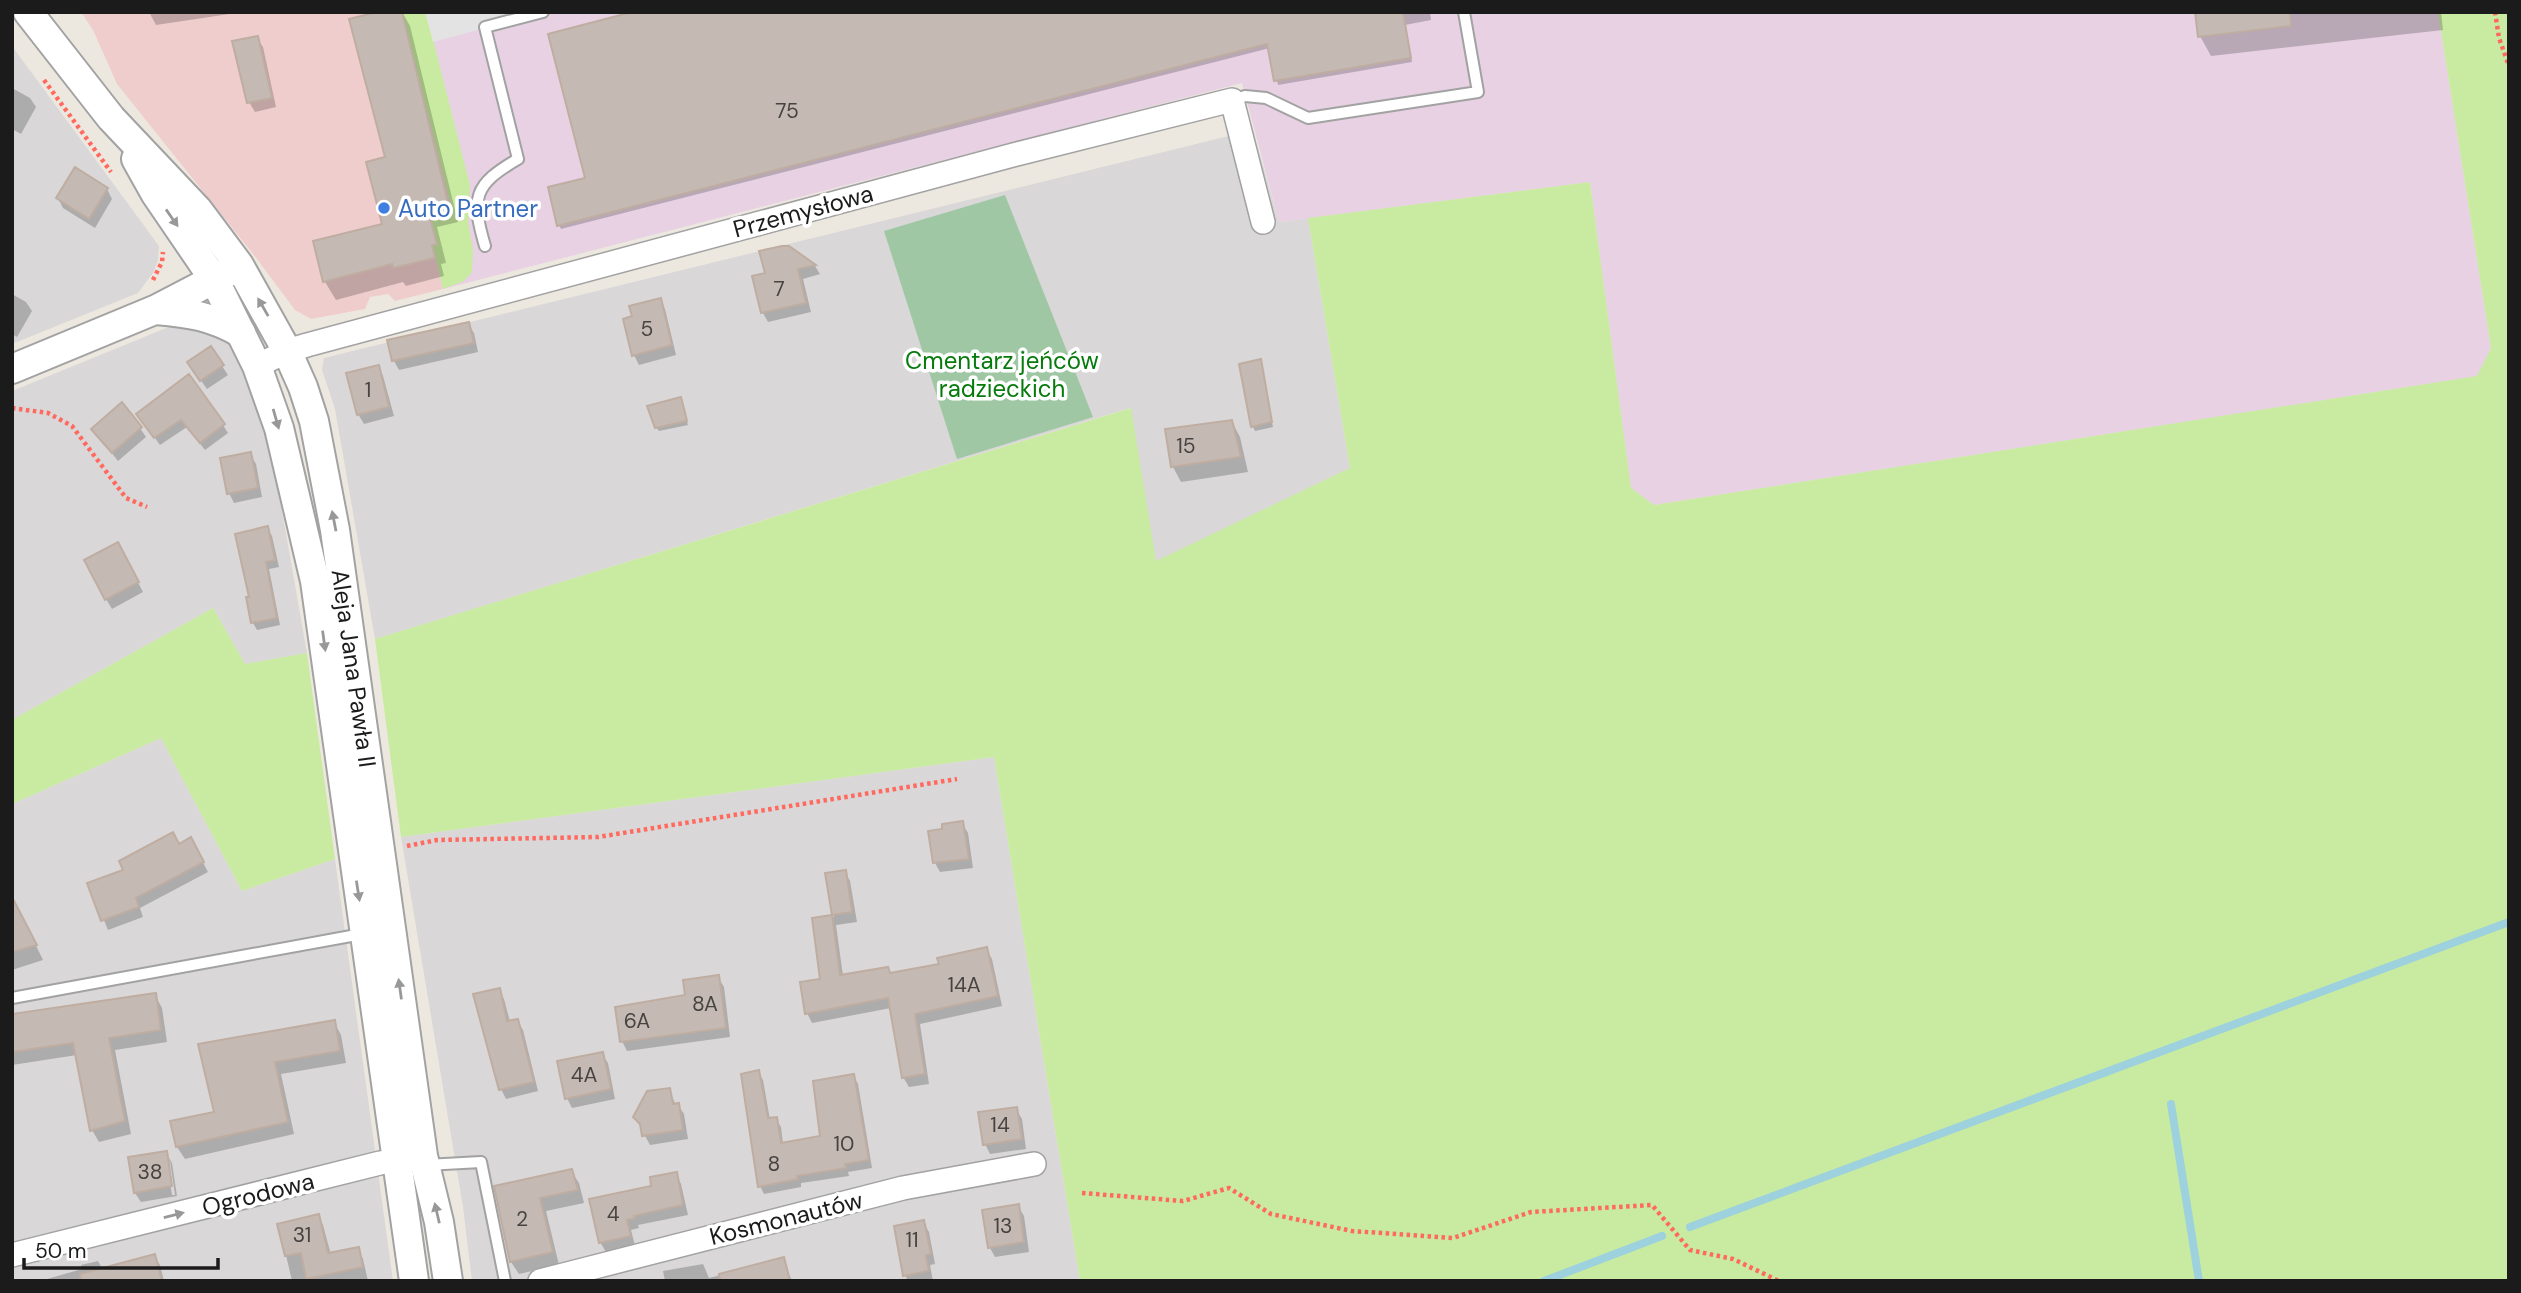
<svg xmlns="http://www.w3.org/2000/svg" width="2521" height="1293" font-family="'DM Sans',sans-serif">
<style>
.residential{fill:#d9d7d7}
.commercial{fill:#f0cdcd}
.industrial{fill:#e7d1e3}
.grass{fill:#c8eba1}
.cemetery{fill:#9fc7a4}
.parking{fill:#e3e3e3}
.shadow{fill:#0003;fill-rule:evenodd}
.lines{fill:none;stroke-linecap:round;stroke-linejoin:round}
.stream{stroke:#9dd1dd;stroke-width:8}
.building{fill:#c5bab3;stroke:#bfada1;stroke-width:2}
.service-casing{stroke:#a2a2a2;stroke-width:14}
.minor-casing{stroke:#a2a2a2;stroke-width:26}
.tertiary-casing{stroke:#a2a2a2;stroke-width:32}
.path{stroke:#ff695e;stroke-width:4.5;stroke-dasharray:3.5 3.5;stroke-linecap:butt}
.service{stroke:#fff;stroke-width:10}
.minor{stroke:#fff;stroke-width:23}
.tertiary{stroke:#fff;stroke-width:28}
.oneway{fill:#989898}
.shop-dot{fill:#3f7fe0;stroke:#fff;stroke-width:2.5}
.labels{text-anchor:middle;dominant-baseline:central;stroke-width:7;stroke-linejoin:round;paint-order:stroke}
.number-label{font-size:21px;fill:#464341}
.shop-label{font-size:24px;fill:#366cbe;stroke:#fff;text-anchor:start}
.street-label{font-size:24px;fill:#1b1b1b;stroke:#fff}
.park-label{font-size:24px;fill:#067b0c;stroke:#fff}
</style>
<rect width="100%" height="100%" fill="#ede8df"/>
<!-- residential -->
<path class="residential" d="M12,46L159,246L158,260L153,273L138,293L12,344Z
M1253,130L1279,222L1308,218L1350,468L1156,562L1130,408L375,639L335,409L322,370L324,358Z
M181,322L230,342L267,426L307,653L245,664L213,608L12,720V391Z
M161,738L242,891L335,859L393,1281H12V804Z
M994,757L1080,1281H472L463,1207L401,837Z"/>
<!-- commercial -->
<path class="commercial" d="M81,12H402L450,202L429,209L437,245L433,246L443,289L395,301L388,294L370,297L365,309L311,319L295,310L257,259L117,84L93,30Z"/>
<!-- industrial -->
<path class="industrial" d="M402,12H2438L2491,348L2478,376L1654,505L1631,489L1590,182L1279,222L1242,83L443,289L433,246L437,244L429,209L450,202Z"/>
<!-- grass -->
<path class="grass" d="M402,12H426L470,185L468,222L473,249L472,272L464,281L443,289L433,246L437,244L429,209L450,202Z
M2438,12H2509V1281H1080L994,757L401,837L375,639L1131,408L1156,561L1350,468L1308,218L1590,182L1631,488L1654,505L2477,376L2491,348Z
M213,608L245,664L307,653L335,859L242,891L161,738L12,804V720Z"/>
<!-- cemetery -->
<path class="cemetery" d="M1005,195L1093,417L957,459L884,231Z"/>
<!-- parking -->
<path class="parking" d="M425,12H542V13L433,42Z"/>
<!-- shadow -->
<path class="shadow" d="M149,12H243L156,25Z
M402,12L410,26L458,222L437,227L446,263L441,264L444,276L406,286L403,282L336,300L325,282L315,242L384,225L387,158Z
M639,12H1430L1431,20L1405,25L1412,62L1278,85L1270,48L561,229L559,225L587,179Z
M2197,12H2441L2443,30L2211,56L2200,36Z
M257,38L263,47L276,107L255,112L249,102Z
M12,88L30,98L36,107L21,134L12,129Z
M107,189L112,199L95,228L63,208L58,198Z
M788,248L815,266L820,274L803,279L811,312L768,322L763,313L754,277L767,274Z
M12,294L26,302L32,311L17,337L12,334Z
M660,300L665,309L676,355L639,365L634,355Z
M468,324L474,333L478,352L399,370L394,361L389,342Z
M1260,361L1273,427L1255,431L1253,427Z
M222,366L228,375L207,389L195,372Z
M378,367L383,376L394,416L364,424L358,414Z
M682,404L688,425L659,431L656,427Z
M138,414L223,425L228,433L205,450L187,427L160,445Z
M1232,422L1240,437L1248,472L1181,482L1173,467L1167,431Z
M140,428L146,437L118,461L93,429Z
M250,454L256,464L262,497L234,503L229,493Z
M267,528L272,536L279,567L269,569L280,625L257,630L253,623L248,599L252,598Z
M123,554L143,592L112,609L106,599Z
M962,823L968,833L973,868L940,872L935,863Z
M179,846L196,849L208,872L140,908L143,917L108,930L89,884Z
M845,872L850,881L857,922L836,925L843,976L891,975L941,965L986,949L992,959L1002,1006L920,1024L929,1084L909,1087L903,1077L891,1008L812,1023L807,1013L822,981L814,920L834,917L827,874Z
M12,914L27,927L43,960L12,970Z
M718,977L724,987L730,1037L627,1051L622,1041Z
M499,990L504,999L510,1022L517,1021L523,1030L538,1091L506,1099L501,1089Z
M155,995L162,1008L167,1042L115,1050L131,1134L99,1142L92,1130L77,1055L12,1065V1016Z
M334,1022L341,1035L346,1063L281,1074L294,1134L185,1159L177,1147L172,1122L216,1113L201,1046Z
M602,1054L608,1063L615,1099L572,1108L567,1098Z
M758,1072L763,1080L770,1120L776,1119L781,1127L783,1144L822,1137L853,1076L858,1084L872,1168L848,1172L849,1176L801,1183V1187L764,1194L760,1186Z
M669,1090L676,1105H678L684,1114L688,1139L650,1145L635,1117Z
M1016,1109L1022,1119L1026,1149L990,1154L985,1144Z
M166,1153L172,1163L177,1196L141,1202L135,1193ZM167,1161H170L175,1195H172Z
M571,1171L579,1183L584,1203L546,1211L559,1265L519,1274L511,1262L496,1187Z
M676,1174L681,1184L688,1215L638,1225L639,1228L631,1230L635,1246L606,1252L600,1242L653,1187Z
M1018,1206L1024,1216L1029,1252L995,1257L990,1248Z
M318,1216L323,1225L331,1255L358,1249L363,1259L368,1281H292L279,1225Z
M923,1222L929,1232L935,1264L930,1265L933,1281H908L905,1275Z
M154,1256L160,1265L164,1281H40L82,1269L81,1265L98,1261L103,1270Z
M783,1259L792,1281H665L663,1271L703,1264L709,1278Z"/>
<g class="lines">
<!-- stream -->
<path class="stream" d="M2171,1104L2199,1281
M1690,1227L2509,922
M1544,1281L1662,1236"/>
</g>
<!-- building -->
<path class="building" d="M377,12H402L448,203L427,208L437,244L432,245L435,258L393,268L392,264L323,282L313,241L382,224L366,162L385,157L349,19Z
M632,12H1403L1411,58L1274,81L1267,44L557,226L548,187L585,178L548,34Z
M2195,12H2290L2291,26L2198,37Z
M258,36L272,98L247,103L232,41Z
M75,167L108,188L89,219L56,198Z
M782,246H789L816,265L798,269L806,303L761,313L752,276L765,273L759,251Z
M661,298L672,345L632,356L623,319L632,316L629,306Z
M469,322L474,343L392,361L387,340Z
M211,346L224,365L200,381L187,362Z
M1261,359L1272,422L1251,427L1239,364Z
M379,365L389,407L357,415L346,373Z
M189,374L225,424L200,443L181,420L154,438L136,414Z
M681,397L687,421L655,428L647,406Z
M122,402L142,427L112,453L91,429Z
M1232,420L1241,457L1171,467L1165,429Z
M251,452L258,488L227,494L220,458Z
M268,526L275,560L266,562L277,618L251,623L246,597H249L235,534Z
M118,542L139,582L105,600L84,560Z
M963,821L969,859L933,863L928,831L942,829V824Z
M173,832L179,844L191,837L204,862L136,898L139,907L101,921L87,883L123,870L119,861Z
M846,870L852,912L832,915L825,873Z
M12,897L37,945L12,952Z
M832,915L840,975L888,967L890,973L939,964L937,958L987,947L998,996L915,1014L925,1074L902,1078L888,998L805,1014L800,982L820,979L812,918Z
M719,975L726,1028L620,1042L615,1007L685,995L683,980Z
M500,988L507,1021L518,1019L534,1082L499,1090L473,994Z
M156,993L161,1030L109,1038L125,1121L90,1131L73,1043L12,1052V1014Z
M335,1020L340,1051L275,1062L288,1122L176,1147L170,1121L214,1112L198,1044Z
M603,1052L611,1089L565,1099L557,1061Z
M759,1070L768,1118L777,1117L781,1143L820,1136L813,1081L854,1074L869,1160L845,1164L846,1168L797,1176L798,1179L758,1187L741,1074Z
M670,1088L673,1104L679,1103L683,1130L642,1136L640,1124L633,1117L647,1091Z
M1017,1107L1022,1139L983,1145L978,1112Z
M167,1151L172,1186L134,1193L128,1157Z
M572,1169L578,1190L540,1198L553,1252L510,1262L494,1186Z
M677,1172L683,1205L634,1216L635,1218L627,1220L631,1236L599,1243L589,1199L651,1186L650,1177Z
M1019,1204L1024,1242L988,1248L982,1210Z
M319,1214L328,1253L359,1247L363,1267L306,1279L301,1253L285,1256L277,1224Z
M924,1220L931,1254L926,1255L929,1271L903,1276L894,1226Z
M155,1254L162,1281H81L80,1274Z
M784,1257L790,1281H720L719,1274Z"/>
<g class="lines">
<!-- service casing -->
<g class="service-casing">
<path id="service" d="M1232,100L1245,96L1266,98L1308,118L1478,92L1464,12
M485,246C471,198 473,185 518,159L485,27L543,12
M12,998L362,934
M426,1165L481,1162L505,1281"/>
</g>
<!-- minor casing -->
<g class="minor-casing">
<path id="minor" d="M257,366L287,351L307,345L1013,155L1232,100L1263,222
M12,1255L380,1163L414,1157
M540,1281L903,1188L1034,1164"/>
</g>
<!-- tertiary casing -->
<g class="tertiary-casing">
<g id="tertiary">
<path id="s1" d="M28,12L111,118L198,210L239,265L287,351L303,387L314,421L335,530L423,1156L439,1222L448,1281"/>
<path d="M136,159L155,193L215,281L257,366L279,428L315,581L414,1281"/>
<path d="M156,310C190,313 211,316 241,333"/>
<path d="M12,369L157,309L230,271"/>
</g>
</g>
<!-- path -->
<path class="path" d="M2495,12L2499,38L2509,66
M44,80L111,172
M153,280L162,262L163,252
M12,408L48,413L72,426L126,498L147,507
M407,846L437,840L598,837L957,779
M1082,1193L1183,1201L1229,1188L1271,1214L1352,1231L1453,1238L1531,1212L1652,1205L1690,1250L1733,1259L1779,1281"/>
<!-- service -->
<use href="#service" class="service"/>
<!-- minor -->
<use href="#minor" class="minor"/>
<!-- tertiary -->
<use href="#tertiary" class="tertiary"/>
</g>
<!-- one-way arrows -->
<defs><path id="oneway-solid" d="M-6-.8H1V-3.2L6.5 0L1 3.2V.8H-6Z" transform="scale(1.75)"/></defs>
<g class="oneway">
<use href="#oneway-solid" transform="translate(172 218) rotate(55)"/>
<use href="#oneway-solid" transform="translate(263 307) rotate(-120)"/>
<use href="#oneway-solid" transform="translate(276 419) rotate(74)"/>
<use href="#oneway-solid" transform="translate(334 521) rotate(-101)"/>
<use href="#oneway-solid" transform="translate(324 641) rotate(82)"/>
<use href="#oneway-solid" transform="translate(358 891) rotate(81)"/>
<use href="#oneway-solid" transform="translate(400 989) rotate(-98)"/>
<use href="#oneway-solid" transform="translate(437 1213) rotate(-103)"/>
<use href="#oneway-solid" transform="translate(174 1215) rotate(-14)"/>
</g>
<!-- markers -->
<circle class="shop-dot" cx="384" cy="208" r="7"/>
<g class="labels">
<!-- number labels -->
<g class="number-label">
<text x="787" y="111">75</text>
<text x="779" y="289">7</text>
<text x="647" y="329">5</text>
<text x="368" y="390">1</text>
<text x="1186" y="446">15</text>
<text x="964" y="985">14A</text>
<text x="705" y="1004">8A</text>
<text x="637" y="1021">6A</text>
<text x="584" y="1075">4A</text>
<text x="1000" y="1125">14</text>
<text x="844" y="1144">10</text>
<text x="774" y="1164">8</text>
<text x="150" y="1172">38</text>
<text x="613" y="1214">4</text>
<text x="522" y="1219">2</text>
<text x="1003" y="1226">13</text>
<text x="302" y="1235">31</text>
<text x="912" y="1240">11</text>
</g>
<!-- shop labels -->
<g class="shop-label">
<text x="398" y="208">Auto Partner</text>
</g>
<!-- street labels -->
<g class="street-label">
<text transform="translate(803 211) rotate(-15)">Przemysłowa</text>
<text stroke="none"><textPath href="#s1" startOffset="754">Aleja Jana Pawła II</textPath></text>
<text transform="translate(258 1194) rotate(-14)">Ogrodowa</text>
<text transform="translate(786 1218) rotate(-14)">Kosmonautów</text>
</g>
<!-- park labels -->
<g class="park-label">
<text x="1002" y="360">Cmentarz jeńców<tspan x="1002" dy="28">radzieckich</tspan></text>
</g>
</g>
<!-- border -->
<rect width="2521" height="1293" fill="none" stroke="#1b1b1b" stroke-width="28"/>
<!-- scale -->
<path d="M24 1258v10h194v-10" fill="none" stroke="#1b1b1b" stroke-width="3.5"/>
<text x="35" y="1258" font-size="21" fill="#1b1b1b" stroke="#ffffff" stroke-width="5" paint-order="stroke">50 m</text>
</svg>
